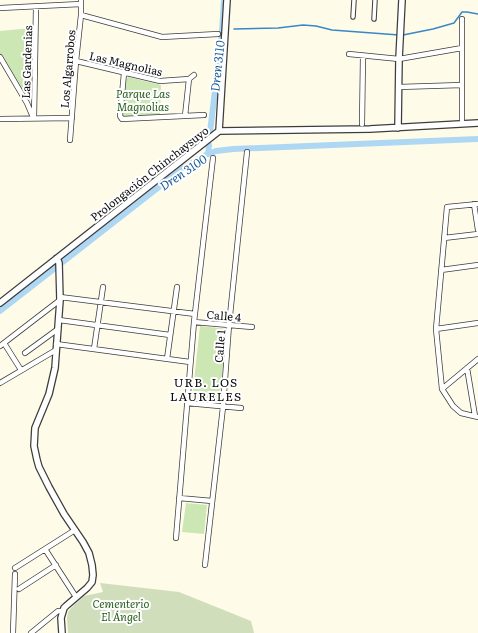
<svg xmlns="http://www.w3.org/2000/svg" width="478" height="633" font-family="Literata,serif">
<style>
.green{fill:#cce7b4}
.cemetery{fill:#d1debb}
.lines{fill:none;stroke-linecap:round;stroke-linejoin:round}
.stream{stroke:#3788c9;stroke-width:1.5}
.canal{stroke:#aed7f4;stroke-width:6}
.pedestrian-casing{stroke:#3d3d3d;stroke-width:5.5}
.minor-casing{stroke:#3d3d3d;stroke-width:6}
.tertiary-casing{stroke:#3d3d3d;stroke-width:8}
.pedestrian{stroke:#fff;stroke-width:3.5}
.minor{stroke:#fff;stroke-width:4.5}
.tertiary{stroke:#fff;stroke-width:5.5}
.labels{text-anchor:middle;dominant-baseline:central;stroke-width:4;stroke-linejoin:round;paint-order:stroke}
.street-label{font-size:11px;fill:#0a0a0a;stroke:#fff}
.park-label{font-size:11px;font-style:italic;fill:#285f1d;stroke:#fff}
.water-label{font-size:12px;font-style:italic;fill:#185a97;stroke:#fff}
.neighbourhood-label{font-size:12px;letter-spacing:1px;fill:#0a0a0a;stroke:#fff}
</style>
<rect width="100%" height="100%" fill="#fefbe8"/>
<!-- green -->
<path class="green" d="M32,28L30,97L28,98L26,97L0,53V31Z
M128,77L161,85L160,115L125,118L123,115L126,80Z
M200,326L227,329L219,402L192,399Z
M186,503L207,505L204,534L182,532Z"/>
<!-- cemetery -->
<path class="cemetery" d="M100,583L179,592L251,621L254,633H68L67,618L68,612L72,607L84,596L103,592Z"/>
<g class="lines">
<!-- stream -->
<path class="stream" d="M234,29L278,28L303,25L316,26L332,30L399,35
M403,35L433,29L454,23L462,12H467L478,14"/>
<!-- canal -->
<path class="canal" d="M210,132L222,33L224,0
M208,154L209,145
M0,311L182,169L202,157L208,154L216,151L233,149L478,139"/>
<!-- pedestrian casing -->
<g class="pedestrian-casing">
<path id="pedestrian" d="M353,17L354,0
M374,19L375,0"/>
</g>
<!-- minor casing -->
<g class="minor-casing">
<path id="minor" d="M0,8L81,4
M81,15L162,37L218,34
M349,54L399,59L462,48
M0,57L27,103L33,117
M76,61L160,81L189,79L194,75
M124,73L120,116L122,119L204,115
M399,87L462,85
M185,116L189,79
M34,118L36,7
M0,119L72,118
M462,120V19
M362,124L363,56
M70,140L76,61L81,15V0
M474,204L478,230
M478,204L447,207L436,329L442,389L453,406L461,413L478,417
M444,238L478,234
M441,270L478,265
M60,297L195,314
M59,320L170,335
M194,322L252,327
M436,329L478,323
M4,343L21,370
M56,344L190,362
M0,346L60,300
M94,349L103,287
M25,353L58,329
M167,359L177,287
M467,368L475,416
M0,383L56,350
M442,389L478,359
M187,403L241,408
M179,498L212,501
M176,538L194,322L213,158
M45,549L76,597
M205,565L223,407L229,325L247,152
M15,568L75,530
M19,589L56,565
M13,633L15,574
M31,633L58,611H62"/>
</g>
<!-- tertiary casing -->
<g class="tertiary-casing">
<path id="tertiary" d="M398,128L399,59L402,0
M219,131L227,0
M57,258L59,263L60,300L55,368L49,394L35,428L34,446L37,460L39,467L49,487L64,514L83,542L89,553L92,565L93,575L92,582L87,588L66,606L64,608L61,618L62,633
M0,303L219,131L370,129L478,123"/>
</g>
<!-- pedestrian -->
<use href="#pedestrian" class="pedestrian"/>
<!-- minor -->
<use href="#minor" class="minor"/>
<!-- tertiary -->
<use href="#tertiary" class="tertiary"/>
</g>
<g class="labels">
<!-- street labels -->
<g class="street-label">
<text transform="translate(26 62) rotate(-88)">Las Gardenias</text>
<text transform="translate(126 63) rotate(13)">Las Magnolias</text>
<text transform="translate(67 69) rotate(-85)">Los Algarrobos</text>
<text transform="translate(149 173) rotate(-38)">Prolongación Chinchaysuyo</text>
<text transform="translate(224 315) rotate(5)">Calle 4</text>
<text transform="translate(219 346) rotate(-85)">Calle 1</text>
</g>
<!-- park labels -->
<g class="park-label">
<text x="143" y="93">Parque Las<tspan x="143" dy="13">Magnolias</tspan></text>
<text x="121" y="603">Cementerio<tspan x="121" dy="13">El Ángel</tspan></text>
</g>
<!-- water labels -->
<g class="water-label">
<text transform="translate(217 66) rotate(-84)">Dren 3110</text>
<text transform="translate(183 172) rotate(-34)">Dren 3100</text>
</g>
<!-- neighbourhood labels -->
<g class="neighbourhood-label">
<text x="206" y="382">URB. LOS<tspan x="206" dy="14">LAURELES</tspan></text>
</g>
</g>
</svg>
